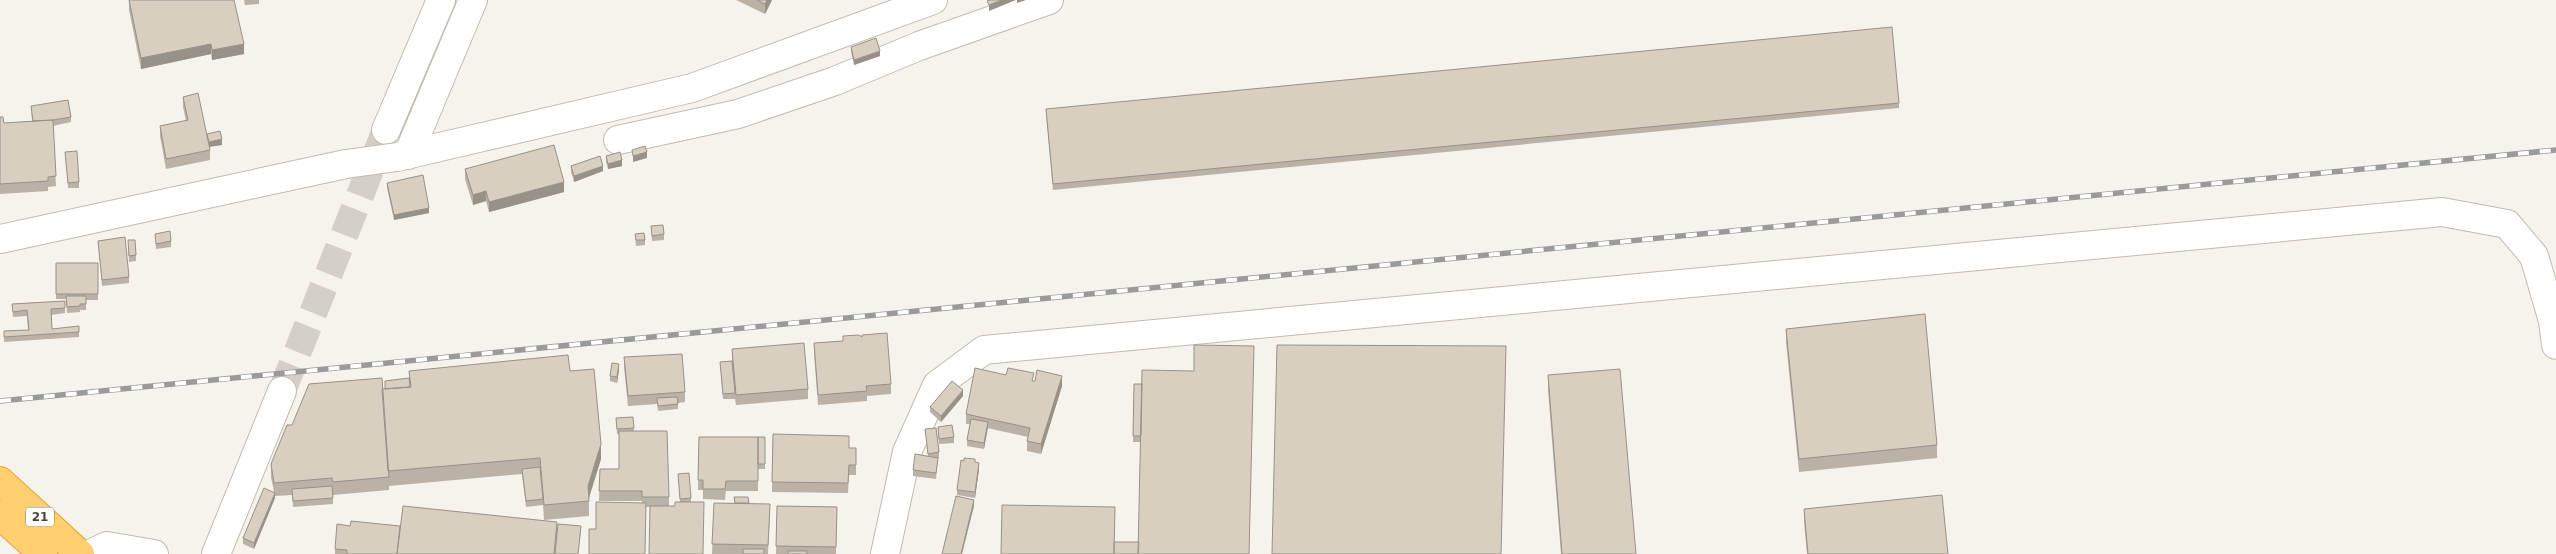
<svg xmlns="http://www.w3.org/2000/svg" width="2556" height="554" font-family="'DejaVu Sans',sans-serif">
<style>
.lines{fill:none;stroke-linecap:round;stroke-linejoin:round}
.minor-tunnel{stroke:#d4d0c8;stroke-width:28;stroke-dasharray:28 14;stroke-linecap:butt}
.minor-casing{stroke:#c2bbae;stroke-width:30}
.highway-casing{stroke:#e0a43c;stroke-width:30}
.minor{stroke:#fff;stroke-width:28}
.highway{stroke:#ffcf6e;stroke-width:28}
.rail-casing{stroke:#9a9a9a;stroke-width:5.5}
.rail{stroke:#fff;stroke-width:4;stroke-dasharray:11;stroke-linecap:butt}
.minor-bridge-casing{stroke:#c2bbae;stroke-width:30;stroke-linecap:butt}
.minor-bridge{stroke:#fff;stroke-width:28}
.wall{fill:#bab2a6}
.shaded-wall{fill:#979187}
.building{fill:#d8cfc1;stroke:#979187}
.labels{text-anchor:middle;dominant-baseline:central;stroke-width:4.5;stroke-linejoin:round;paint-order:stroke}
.shield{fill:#fff;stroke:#817c74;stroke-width:1}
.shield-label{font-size:12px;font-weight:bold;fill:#4b4439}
</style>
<rect width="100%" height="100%" fill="#f6f3ec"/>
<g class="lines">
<!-- minor-tunnel -->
<path class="minor-tunnel" d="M282,391L386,130"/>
<!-- minor casing -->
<g class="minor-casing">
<path id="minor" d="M386,130L441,0
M618,140L738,114L835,81L919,46L1049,0
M408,155L473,0
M397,157L692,88L933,0
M0,239L346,164
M90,554L107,546L154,554
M216,554L282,391
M885,554L907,452L937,385L984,350L2442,212L2507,224L2534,256L2553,321L2556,345"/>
</g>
<!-- highway casing -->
<g class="highway-casing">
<path id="highway" d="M0,481L80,554
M0,515L43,554"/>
</g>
<!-- minor -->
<use href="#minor" class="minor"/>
<!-- highway -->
<use href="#highway" class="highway"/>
<!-- rail casing -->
<g class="rail-casing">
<path id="rail" d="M0,401L2556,150"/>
</g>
<!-- rail -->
<use href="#rail" class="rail"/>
<!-- minor-bridge casing -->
<g class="minor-bridge-casing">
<path id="minor-bridge" d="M346,164L397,157"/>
</g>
<!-- minor-bridge -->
<use href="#minor-bridge" class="minor-bridge"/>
</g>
<!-- wall -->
<path class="wall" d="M129,0L244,54L212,60L211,54L141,69L129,10Z
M244,0H259V4L245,5Z
M736,0H772L765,14Z
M851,47L880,56L854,65L851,52Z
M183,97L210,150V160L166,169L160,136V126L186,121L183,107Z
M1899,103V108L1053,190L1046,114V109Z
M31,106L71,117V122L53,126L56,186L48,187V191L0,194V117L4,123L32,121Z
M65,152L79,182V188H68Z
M606,156L622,166L608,169L606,162Z
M571,166L603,171L574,182L571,172Z
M465,169L564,192L489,212L486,201L473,205L465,179Z
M387,183L429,213L394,220L387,188Z
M651,226L664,234V240L652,241Z
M155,234L171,241V247L156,249Z
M635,234L645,240V245L636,246Z
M128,240L136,255V261L129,262Z
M98,241L129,277V283L102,286Z
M56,263H98V300H86V310H80V312L67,313L66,299H56Z
M65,301V313L51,315L52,329L79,332V337L4,342V331L28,330L27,316L13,317L12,304Z
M1786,329L1937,445V458L1799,472L1786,342Z
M814,343L891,384V394L867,396V401L818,405L814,353Z
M732,349L808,389V399L736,405L735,399H723L720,362L732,361Z
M624,357L685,392V402L678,403V409L658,411L657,404L628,406L624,367Z
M619,370L617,383L610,381V376Z
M409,371H570L601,459L589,497V516L544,520L543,505L526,507L522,474L389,486V490L333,495V504L293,507L292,495L275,496V498L254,549L243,544V538L274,492L271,477V464L292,425L385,389V381L409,378Z
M1548,375L1636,554H1561L1548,390Z
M1034,381L1062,386L1041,454L1027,451V441L1028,437L987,428L984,449L967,446V440L970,424H966V414Z
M1134,384L1250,554L1114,542H1139L1141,442H1133Z
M963,396L941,422L930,412V407Z
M633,417L634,431L669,497V506H675L680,502L678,474L691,498V502L703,554L650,507H646L596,529L642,503V501H599L600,469H619V434H617L616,418Z
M938,427L954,437V443L939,444Z
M925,429L939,452V458H938L936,479L913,476V470L928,456Z
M773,434L849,448H856V475H849L848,493L772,492Z
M699,437H765V469H758V447V491H726L725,500L703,499V490H698Z
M975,462L979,469L975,498L957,495V490Z
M734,497L770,514L768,554H712L714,503H735Z
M777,506L837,507L836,554H776Z
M1804,509L1948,554H1807L1804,522Z
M350,526L557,529L581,531L578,554H335V549Z"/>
<!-- shaded-wall -->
<path class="shaded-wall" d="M767,0H772L765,14V4Z
M1002,0H1016L989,11V5Z
M1017,0H1026L1017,3Z
M211,44V54L141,69V58Z
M244,44V54L212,60V50Z
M880,51V56L854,65V60Z
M222,139V145L209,147V142Z
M647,152V158L633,162V156Z
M622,160V166L608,169V164Z
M603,166V171L574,182V176Z
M564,182V192L489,212V202Z
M486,191V201L473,205V195Z
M429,208V213L394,220V215Z
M619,364V370L617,383V377Z
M1062,376V386L1041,454V444Z
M963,390V396L941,422V416Z
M988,422V428L984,449V443Z
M601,444V459L588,501V486Z
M979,463V469L975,498V492Z
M275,493V498L254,549V543Z
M974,500V506L962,554H961Z"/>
<!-- building -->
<path class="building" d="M129,0H234L244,44L212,50L211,44L141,58Z
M757,0H767L765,4Z
M990,0H1002L989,5L987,1Z
M1892,27L1899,103L1053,184L1046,109Z
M876,38L880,51L854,60L851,47Z
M198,93L210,150L166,159L160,126L188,120L183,97Z
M68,100L71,117L53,120L33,121L31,106Z
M0,117H3L4,123L53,120L56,176L48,177V181L0,184Z
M220,131L222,139L209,142L207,134Z
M554,145L564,182L489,202L486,191L473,195L465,169Z
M645,146L647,152L633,156L632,150Z
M77,151L79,182L68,183L65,152Z
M620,152L622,160L608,164L606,156Z
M600,156L603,166L574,176L571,166Z
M423,175L429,208L394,215L387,183Z
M663,225L664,234L652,236L651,226Z
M170,231L171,241L156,244L155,234Z
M644,233L645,240H636L635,234Z
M125,237L129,277L102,280L98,241Z
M128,240H135L136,255L129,256Z
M56,263H98V294H56Z
M66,296H86V304H80V306L67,307Z
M65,301V308L51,309L52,329L79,326V332L4,337V331L29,330L27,310L13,312L12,304Z
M1925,314L1937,445L1799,459L1786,329Z
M887,333L891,384L866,386L867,391L818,395L814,343L843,341V336L859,335L862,337V335Z
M804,343L808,389L736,395L732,349Z
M1194,345L1254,346L1249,554H1138L1142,370L1194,371Z
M1277,345L1506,346L1501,554H1272Z
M682,354L685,392L628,396L624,357Z
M568,355L570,371L594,369L601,444L588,486L589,501L544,505L540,458L388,471L382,389L411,387L409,371Z
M732,361L735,393L723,394L720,362Z
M612,363L619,364L617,377L610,376Z
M975,368L1006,375L1008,368L1034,373L1032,381H1035L1037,370L1062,376L1041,444L1027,441L1030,428L966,414Z
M1620,369L1636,554H1562L1548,375Z
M382,378L389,477L333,482L332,478L274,483L271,464L287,425H292L309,384Z
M409,378L410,387L385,389V381Z
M952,381L963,390L941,416L930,407Z
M1134,384H1142L1141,436H1133Z
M677,397L678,404L658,406L657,398Z
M633,417L634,428L617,429L616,418Z
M971,419L988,422L984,443L967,440Z
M952,425L954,437L939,439L938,427Z
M936,428L939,452L928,454L925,429Z
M619,431H667L669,497H642V491H599L600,469H619Z
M773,434L849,436V448H856V465H849L848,483L772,482Z
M699,437H758V481H726L725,489H703V480H698Z
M758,437H765V464H758Z
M915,454L938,458L936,473L913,470Z
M964,458L975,459V462L979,463L975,492L957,490L961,460L964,461Z
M540,467L543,499L526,501L522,469Z
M689,473L691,498L680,499L678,474Z
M332,486L333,498L293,501L292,489Z
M264,488L275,493L254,543L243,538Z
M1942,495L1948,554H1808L1804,509Z
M956,496L974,500L961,554H942Z
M734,497H748L749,503H735Z
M596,502L646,503L645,554H589V529H596Z
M675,502H704L703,554H649L650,506H675Z
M714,503L770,504L768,545L712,544Z
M1002,505L1115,507L1114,554H1001Z
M403,506L557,522L554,554H397Z
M777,506L837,507L836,547L776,546Z
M351,521L400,526L397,554H347V550L335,549L337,524L350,526Z
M558,524L581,526L578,554H555Z
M1114,542H1139L1138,554H1114Z
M743,549H764V554H743Z
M788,551H807V554H788Z"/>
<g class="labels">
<!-- shield labels -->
<rect class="shield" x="26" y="507.5" width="28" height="19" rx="4"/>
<g class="shield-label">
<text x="40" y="517">21</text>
</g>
</g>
</svg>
